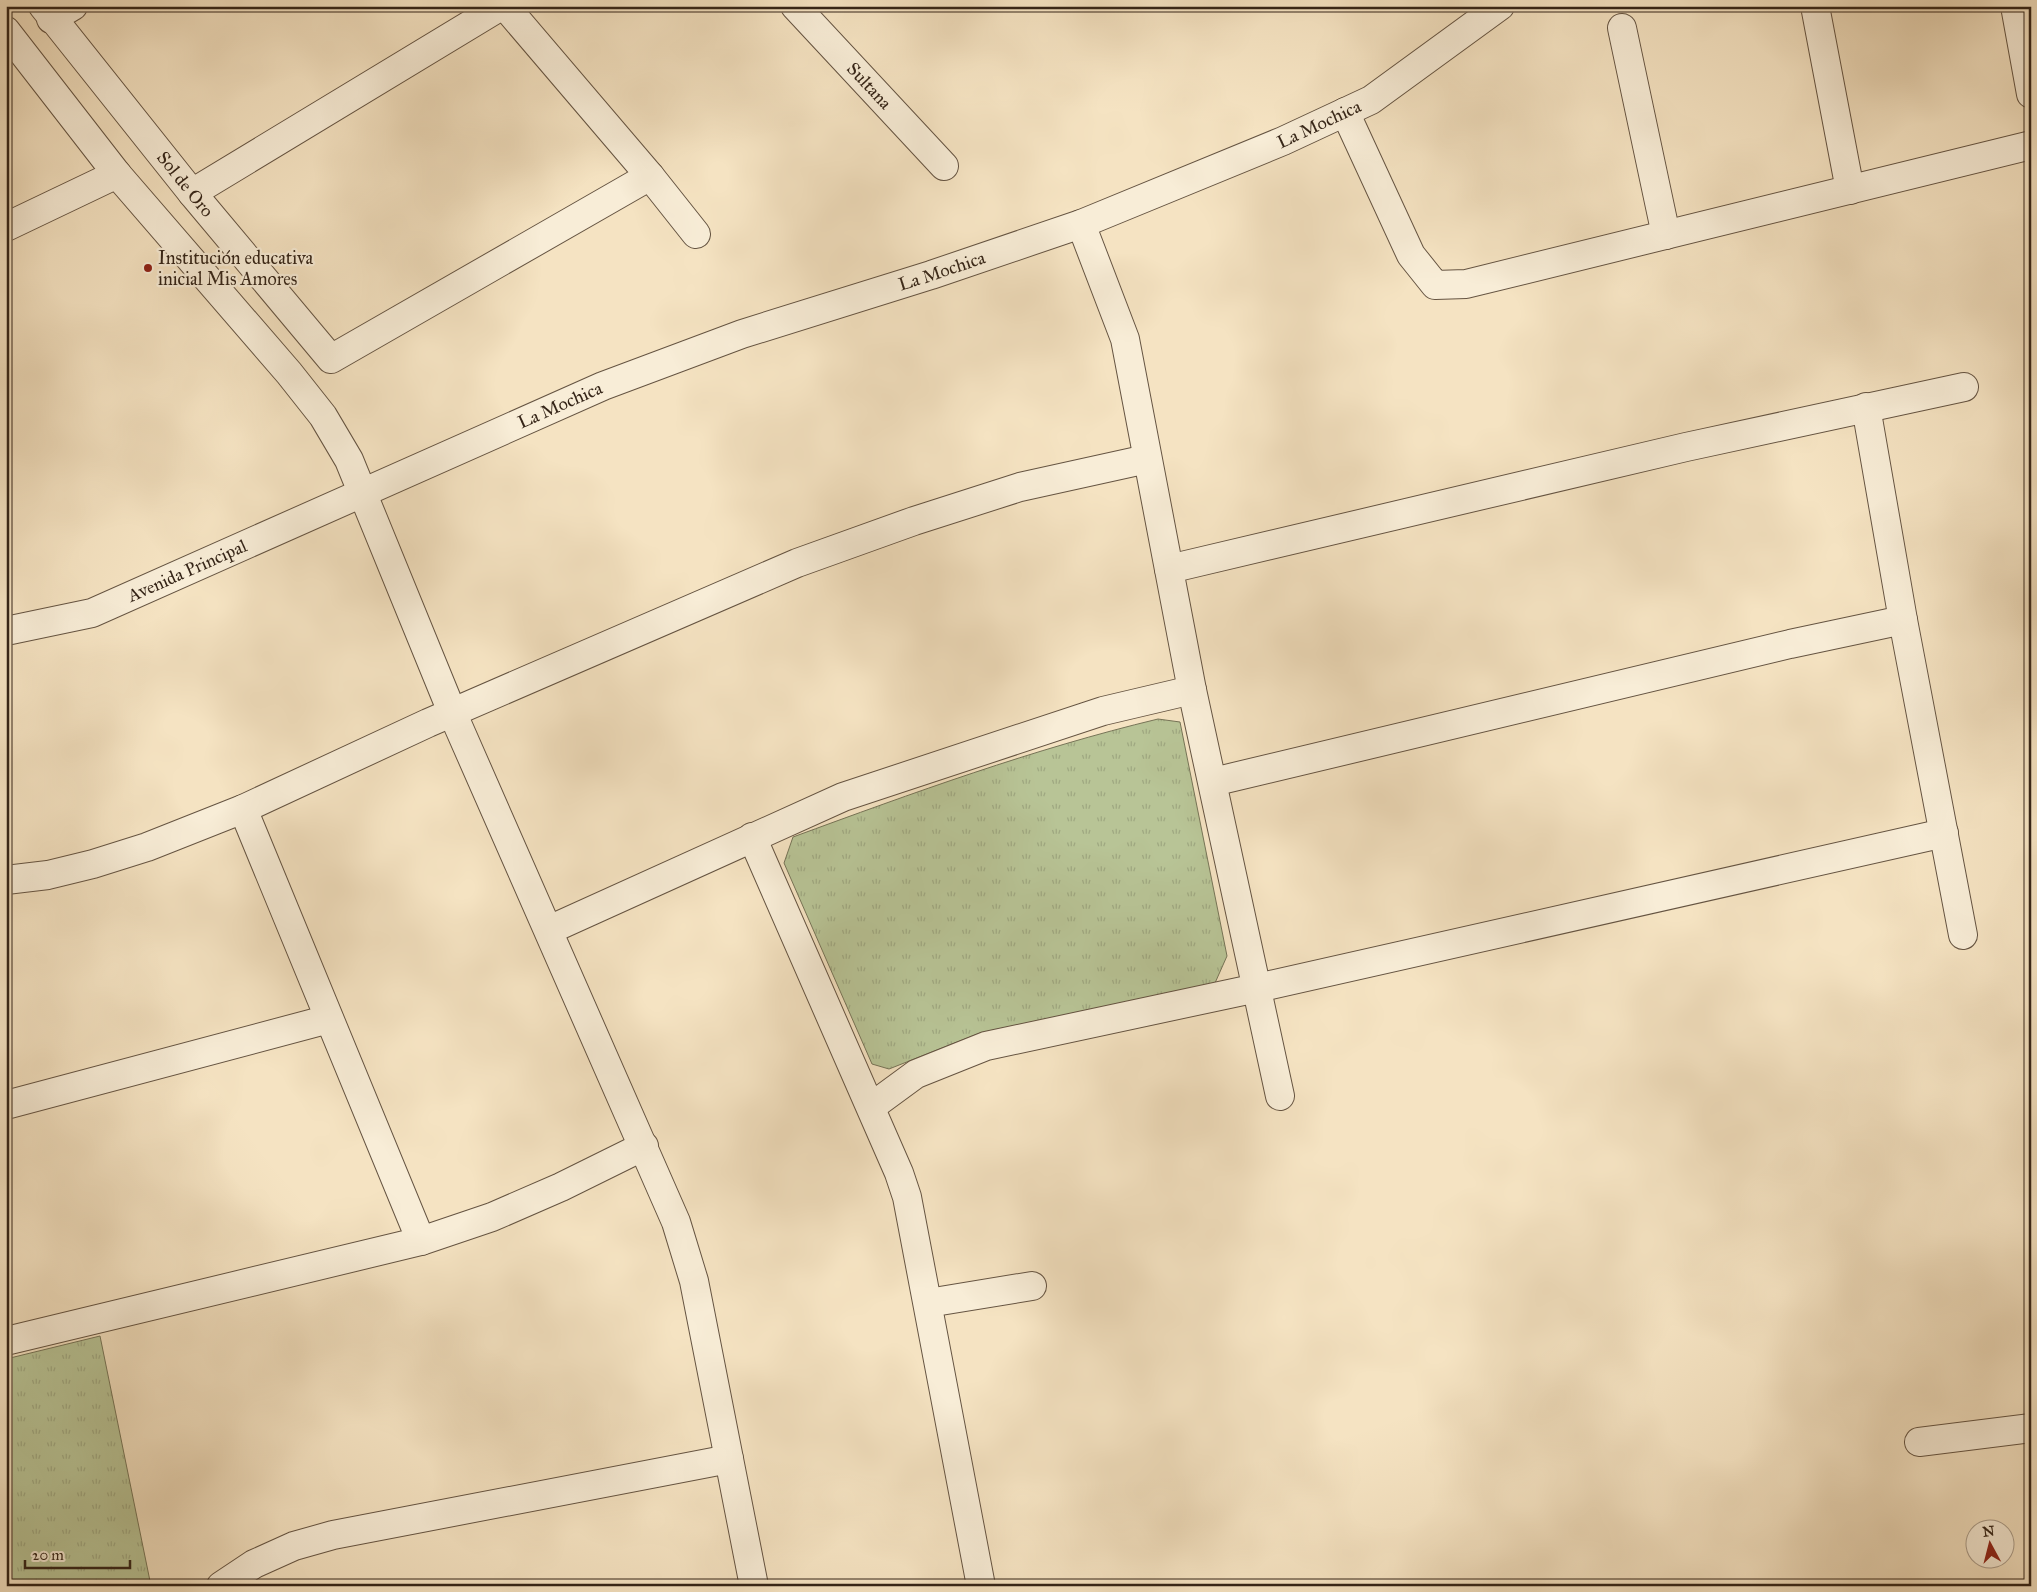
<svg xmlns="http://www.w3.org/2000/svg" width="2037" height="1592" font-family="'IM FELL Great Primer',serif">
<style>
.grass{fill:url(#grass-tufts);stroke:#767457}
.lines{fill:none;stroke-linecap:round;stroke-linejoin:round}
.minor-casing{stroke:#655442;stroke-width:30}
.minor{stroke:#f8edd7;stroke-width:28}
.poi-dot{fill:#8f2418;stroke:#f8edd7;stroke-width:2}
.labels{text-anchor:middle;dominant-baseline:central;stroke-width:4.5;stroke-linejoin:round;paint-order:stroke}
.street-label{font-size:18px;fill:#352518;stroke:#f8edd7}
.poi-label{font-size:18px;fill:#352518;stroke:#f8edd7;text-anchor:start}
</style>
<defs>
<pattern id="grass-tufts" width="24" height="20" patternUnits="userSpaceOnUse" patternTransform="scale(1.25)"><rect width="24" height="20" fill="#b8c496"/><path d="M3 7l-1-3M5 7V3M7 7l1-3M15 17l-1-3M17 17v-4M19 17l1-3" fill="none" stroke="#9fa881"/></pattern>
</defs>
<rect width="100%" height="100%" fill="#f5e3c2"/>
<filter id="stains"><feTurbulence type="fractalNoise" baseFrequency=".004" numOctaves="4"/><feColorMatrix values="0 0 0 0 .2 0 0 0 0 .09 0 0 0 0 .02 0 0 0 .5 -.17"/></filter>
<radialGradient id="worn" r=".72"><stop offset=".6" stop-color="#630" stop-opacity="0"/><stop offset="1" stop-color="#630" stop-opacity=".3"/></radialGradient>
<!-- grass -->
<path class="grass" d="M1158,719L1180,722L1227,956L1215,983L980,1033L889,1069L872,1064L784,863L793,837C913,793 1033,749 1158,719Z
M100,1336L151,1586H6V1359Z"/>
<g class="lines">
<!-- minor casing -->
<g class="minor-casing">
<g id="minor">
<path id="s1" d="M43,6L192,193L331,359L650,176"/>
<path d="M505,6L650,176L696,234"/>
<path id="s2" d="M795,6L944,166"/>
<path d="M1815,6L1850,190"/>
<path d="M2015,6L2031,94"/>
<path d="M51,19L73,6"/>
<path d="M1622,28L1666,235"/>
<path d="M6,31L117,174L289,373L323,416L349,460L452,712L676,1222L694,1281L754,1586"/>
<path d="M1345,112L1411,255L1435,285L1466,284L2031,145"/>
<path d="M192,193L501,6"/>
<path d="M1081,224L1125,339L1192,690L1280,1096"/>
<path d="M6,227L117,174"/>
<path d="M1866,407L1903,620L1963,935"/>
<path d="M1169,569L1686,447L1964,387"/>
<path id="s3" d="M6,631L92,613L603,386L742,334L931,275L1081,224L1283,141L1371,100L1500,6"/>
<path d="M1213,782L1790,644L1903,620"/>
<path d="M243,809L421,1241"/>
<path d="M752,837L899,1173L907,1197L981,1586"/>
<path d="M6,880L48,875L93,864L147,847L243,809L428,723L797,563L914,521L1020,487L1147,459"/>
<path d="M549,930L843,797L1103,711L1192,690"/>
<path d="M6,1105L329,1019"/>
<path d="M871,1107L916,1074L986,1046L1257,988L1944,833"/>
<path d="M928,1303L1032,1286"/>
<path d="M6,1341L421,1241L492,1217L561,1187L644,1146"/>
<path d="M1919,1442L2031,1428"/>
<path d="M221,1586L254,1564L294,1546L333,1535L729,1459"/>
</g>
</g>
<!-- minor -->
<use href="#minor" class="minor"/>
</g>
<!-- markers -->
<circle class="poi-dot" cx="148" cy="268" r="5"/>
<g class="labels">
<!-- street labels -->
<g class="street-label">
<text stroke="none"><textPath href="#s2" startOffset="109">Sultana</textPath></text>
<text stroke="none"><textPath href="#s3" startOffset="1410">La Mochica</textPath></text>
<text stroke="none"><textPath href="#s1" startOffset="228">Sol de Oro</textPath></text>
<text stroke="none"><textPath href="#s3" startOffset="1005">La Mochica</textPath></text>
<text stroke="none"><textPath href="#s3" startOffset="600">La Mochica</textPath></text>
<text stroke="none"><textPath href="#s3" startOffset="192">Avenida Principal</textPath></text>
</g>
<!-- poi labels -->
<g class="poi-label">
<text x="158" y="258">Institución educativa<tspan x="158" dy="21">inicial Mis Amores</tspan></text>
</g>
</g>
<!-- margin -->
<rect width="2037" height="1592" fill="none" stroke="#f5e3c2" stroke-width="25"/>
<rect x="8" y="8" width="2022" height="1577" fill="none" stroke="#352518" stroke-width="2.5"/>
<rect x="12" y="12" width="2012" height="1567" fill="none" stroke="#352518"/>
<!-- north arrow -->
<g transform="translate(1990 1544) rotate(353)"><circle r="24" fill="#f8edd7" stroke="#aa9d8b"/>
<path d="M0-4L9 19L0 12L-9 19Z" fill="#8f2418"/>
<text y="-8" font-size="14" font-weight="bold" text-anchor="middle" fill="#352518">N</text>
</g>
<!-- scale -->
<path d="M25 1560v8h105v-8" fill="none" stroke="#352518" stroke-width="2.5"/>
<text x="32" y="1560" font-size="15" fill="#352518" stroke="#f8edd7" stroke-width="4" paint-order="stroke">20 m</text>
<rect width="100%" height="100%" filter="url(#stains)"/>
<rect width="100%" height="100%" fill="url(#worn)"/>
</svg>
